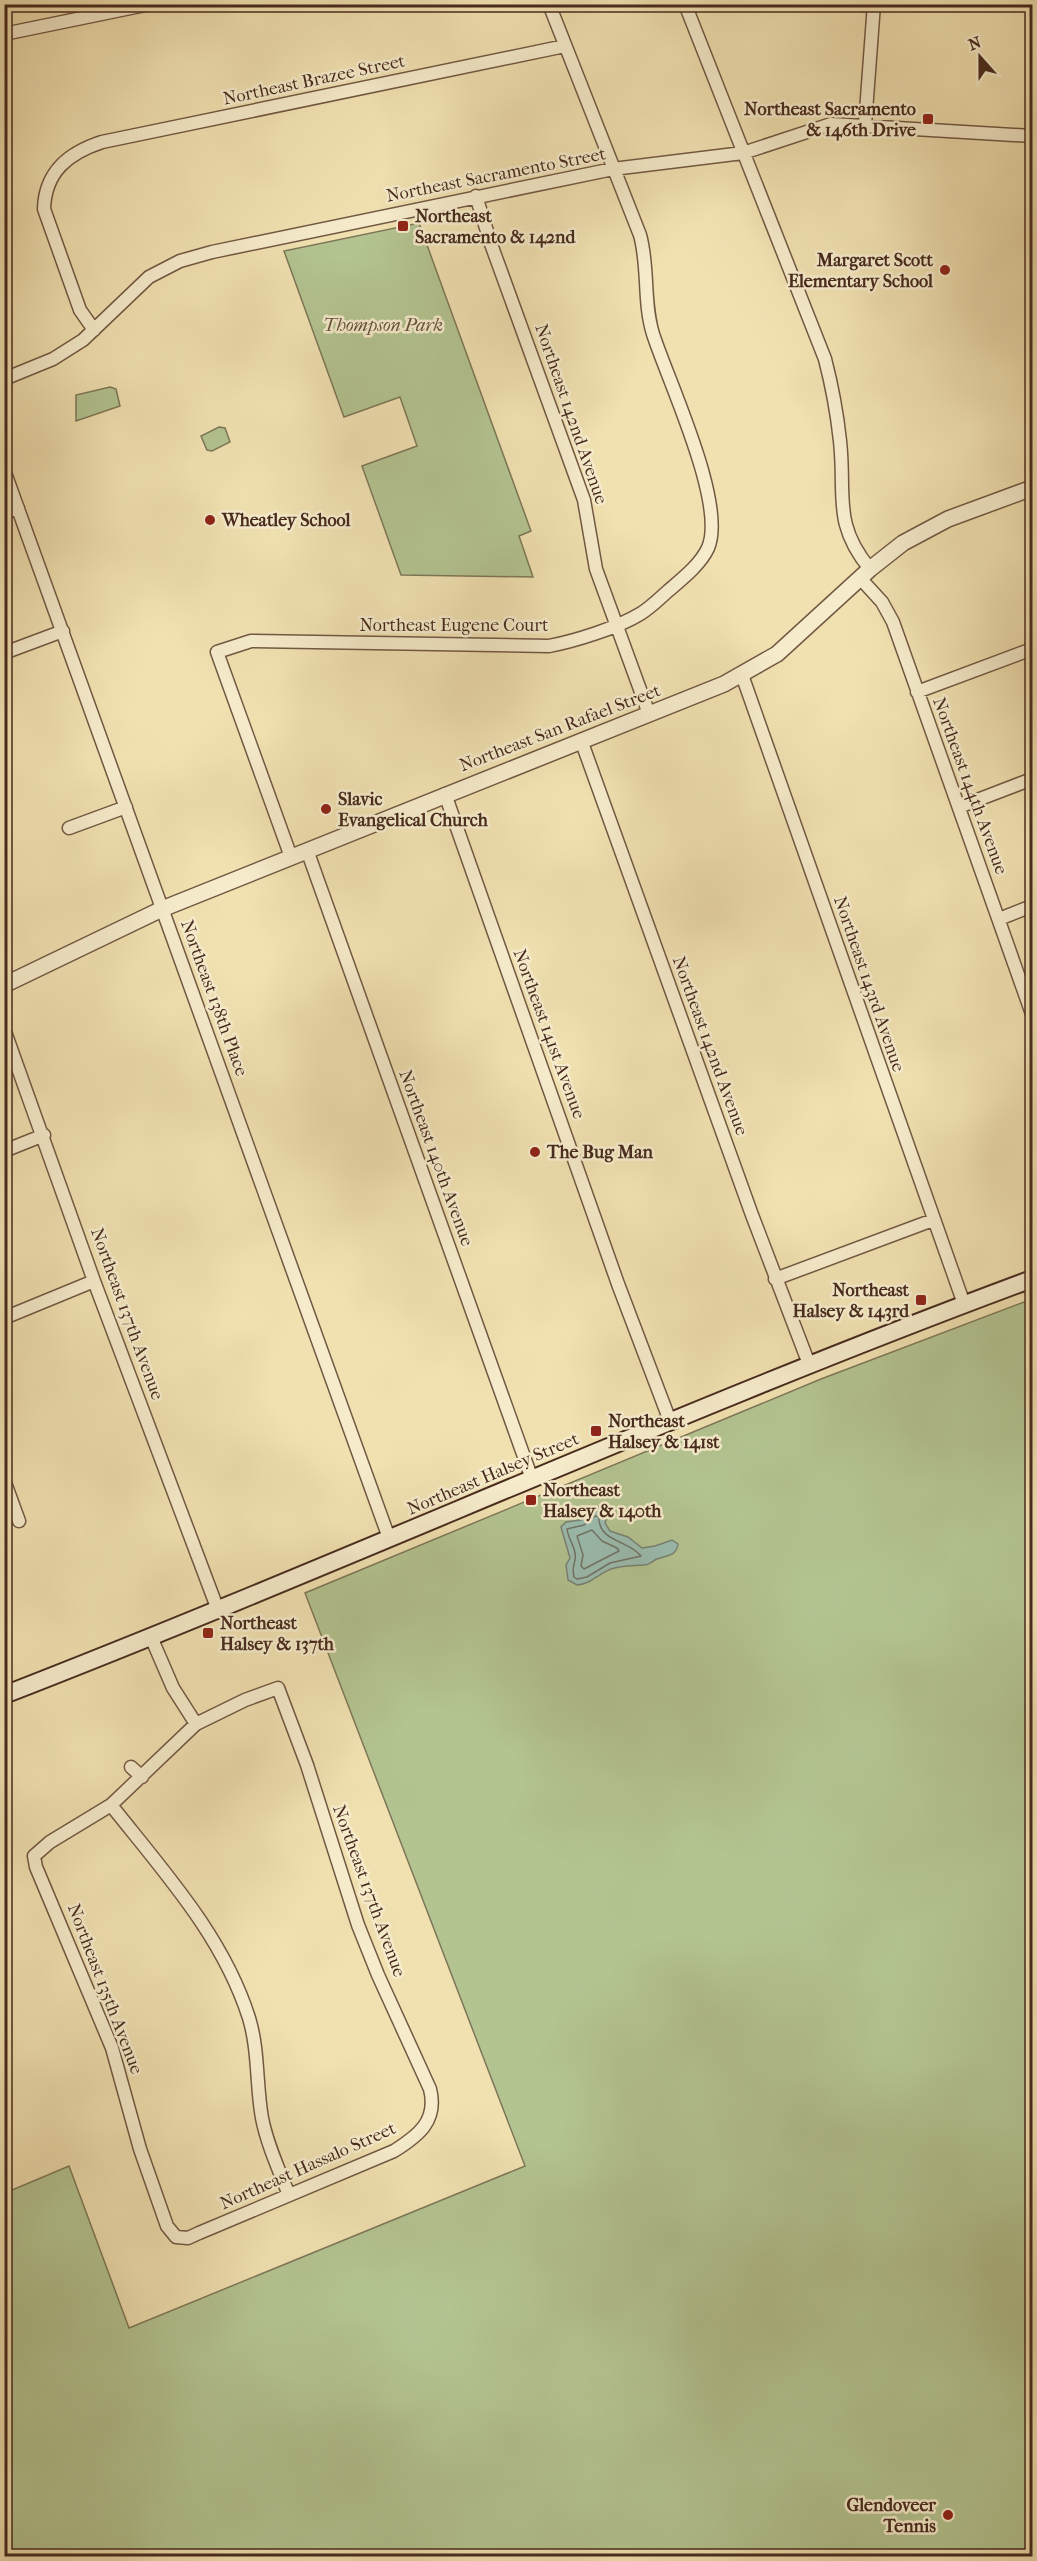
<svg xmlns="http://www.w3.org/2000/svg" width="1037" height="2561" font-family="'IM FELL French Canon',serif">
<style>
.green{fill:#b3c491;stroke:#7d7758;stroke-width:1.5}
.water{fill:#9bbdb0;stroke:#798276;stroke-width:1.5}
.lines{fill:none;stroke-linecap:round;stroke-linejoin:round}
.shore{stroke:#717467;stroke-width:1.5}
.minor-casing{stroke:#725843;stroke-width:15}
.tertiary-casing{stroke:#725843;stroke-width:18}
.secondary-casing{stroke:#472a1e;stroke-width:20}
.minor{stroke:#f6eccc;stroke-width:12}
.tertiary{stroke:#f6eccc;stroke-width:15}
.secondary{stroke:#f6eccc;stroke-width:16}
.poi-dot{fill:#8f2418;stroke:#f6eccc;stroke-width:2}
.labels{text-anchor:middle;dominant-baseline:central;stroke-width:5;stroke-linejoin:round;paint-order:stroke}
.street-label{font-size:18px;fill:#472a1e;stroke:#f6eccc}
.poi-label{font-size:18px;font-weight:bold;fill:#472a1e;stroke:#f6eccc;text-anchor:start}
.park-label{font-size:18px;font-style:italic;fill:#62503b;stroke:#f6eccc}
</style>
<rect width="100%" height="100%" fill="#f1e1b1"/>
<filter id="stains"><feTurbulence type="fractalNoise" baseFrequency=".00333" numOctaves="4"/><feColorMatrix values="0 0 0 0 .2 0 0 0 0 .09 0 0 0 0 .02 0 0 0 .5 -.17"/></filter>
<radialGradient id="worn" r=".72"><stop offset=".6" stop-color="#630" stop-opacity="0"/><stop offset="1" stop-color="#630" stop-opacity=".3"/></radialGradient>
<!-- green -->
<path class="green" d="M419,223L531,531L519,536L533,577L401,575L362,466L417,446L400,397L344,417L284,251Z
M110,387L116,389L120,406L76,421V395Z
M219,427L225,428L230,442L212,451L207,450L201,436Z
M1032,1299V2556H5V2193L69,2166L129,2328L525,2166L305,1593L821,1379Z"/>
<!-- water -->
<path class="water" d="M606,1506L609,1510L605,1523L610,1531L628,1537L642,1548L655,1546L672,1540L678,1544C676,1557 666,1555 657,1559C652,1561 650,1565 644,1565C632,1566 623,1565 611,1569C598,1574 591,1584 577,1585L568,1580L566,1565L570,1558L561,1527L566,1522L581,1520L598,1507Z"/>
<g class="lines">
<!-- shore -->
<path class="shore" d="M595,1516L599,1517C598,1542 629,1540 641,1556L610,1563L587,1577L577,1579L574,1577C571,1563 577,1563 575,1553C574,1545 568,1538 567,1529L584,1525Z
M592,1530L602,1541L617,1548L619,1551L584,1569L581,1566L583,1555L577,1536Z"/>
<!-- minor casing -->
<g class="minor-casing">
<path id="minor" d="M685,4L825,359C832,386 837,413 840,441C846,495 832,523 870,569
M855,4L874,6
M4,34L150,4
M865,125L874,4
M476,196L491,244L584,500L596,569L649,714
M94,330L80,310L44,209C45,172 68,153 102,142L565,46
M4,379L53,359L83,340L149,277L180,261L212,252L613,169L743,153L831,124L1032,136
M4,470L389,1538
M4,513L18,508
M860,578L882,602L893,622L1032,1014
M4,653L63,631
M742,675L964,1304
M917,692L1032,649
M581,740L752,1215L809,1364
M445,794L618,1284L670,1421
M959,807L1032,779
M69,828L126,807
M307,850L532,1479
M291,857L217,652L251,641L549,646C575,641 617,628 640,614C650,608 659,599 668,591C682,579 700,565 708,548C727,504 668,381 653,334C643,302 649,267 640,235L549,4
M999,919L1032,906
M4,1029L94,1281L218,1610
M4,1151L44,1135
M775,1279L933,1220
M4,1318L94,1281
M4,1480L19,1521
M151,1637L173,1688L196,1724
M278,1688L307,1765L358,1925L378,1975L430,2089C438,2121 418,2136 394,2151L199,2233L188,2238L176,2237L167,2226L140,2149L112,2048L36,1867L34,1856L50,1842L111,1805L196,1724L245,1700Z
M131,1767L142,1777
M111,1805C164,1872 223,1936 249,2018C259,2051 256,2085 262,2118C267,2144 279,2170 289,2195"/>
</g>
<!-- tertiary casing -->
<g class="tertiary-casing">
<path id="tertiary" d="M4,985L162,909L724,684L777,654L870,569L903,543L948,519L1032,488"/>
</g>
<!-- secondary casing -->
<g class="secondary-casing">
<path id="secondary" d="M4,1695C349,1561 686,1407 1032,1279"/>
</g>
<!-- minor -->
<use href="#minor" class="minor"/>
<!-- tertiary -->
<use href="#tertiary" class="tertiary"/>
<!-- secondary -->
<use href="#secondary" class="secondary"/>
</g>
<!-- markers -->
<g class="poi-dot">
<rect x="922" y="113" width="12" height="12" rx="3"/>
<rect x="397" y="220" width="12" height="12" rx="3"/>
<circle cx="945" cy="270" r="6"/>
<circle cx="210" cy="520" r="6"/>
<circle cx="326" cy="809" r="6"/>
<circle cx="535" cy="1152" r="6"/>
<rect x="915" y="1294" width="12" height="12" rx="3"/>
<rect x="590" y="1425" width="12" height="12" rx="3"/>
<rect x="525" y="1494" width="12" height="12" rx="3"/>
<rect x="202" y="1627" width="12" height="12" rx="3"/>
<circle cx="948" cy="2515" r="6"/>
</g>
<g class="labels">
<!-- street labels -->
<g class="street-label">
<text transform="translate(314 80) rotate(-12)">Northeast Brazee Street</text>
<text transform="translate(496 175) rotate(-11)">Northeast Sacramento Street</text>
<text transform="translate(571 414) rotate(71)">Northeast 142nd Avenue</text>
<text x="454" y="625">Northeast Eugene Court</text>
<text transform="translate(560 728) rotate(-21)">Northeast San Rafael Street</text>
<text transform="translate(970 786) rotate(70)">Northeast 144th Avenue</text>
<text transform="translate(869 984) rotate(71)">Northeast 143rd Avenue</text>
<text transform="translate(214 998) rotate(70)">Northeast 138th Place</text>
<text transform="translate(549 1034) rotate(70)">Northeast 141st Avenue</text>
<text transform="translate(710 1046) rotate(70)">Northeast 142nd Avenue</text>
<text transform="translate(436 1158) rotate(70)">Northeast 140th Avenue</text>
<text transform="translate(127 1314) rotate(70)">Northeast 137th Avenue</text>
<text transform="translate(493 1474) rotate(-23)">Northeast Halsey Street</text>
<text transform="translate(369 1891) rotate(70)">Northeast 137th Avenue</text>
<text transform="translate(105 1989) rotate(69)">Northeast 135th Avenue</text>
<text transform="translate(308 2166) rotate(-24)">Northeast Hassalo Street</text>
</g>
<!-- poi labels -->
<g class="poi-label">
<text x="916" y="109" text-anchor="end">Northeast Sacramento<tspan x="916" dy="21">&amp; 146th Drive</tspan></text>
<text x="415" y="216">Northeast<tspan x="415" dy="21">Sacramento &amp; 142nd</tspan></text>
<text x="933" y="260" text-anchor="end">Margaret Scott<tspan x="933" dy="21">Elementary School</tspan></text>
<text x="222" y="520">Wheatley School</text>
<text x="338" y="799">Slavic<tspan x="338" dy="21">Evangelical Church</tspan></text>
<text x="547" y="1152">The Bug Man</text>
<text x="909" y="1290" text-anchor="end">Northeast<tspan x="909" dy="21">Halsey &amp; 143rd</tspan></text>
<text x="608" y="1421">Northeast<tspan x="608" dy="21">Halsey &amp; 141st</tspan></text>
<text x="543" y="1490">Northeast<tspan x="543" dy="21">Halsey &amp; 140th</tspan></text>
<text x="220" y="1623">Northeast<tspan x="220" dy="21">Halsey &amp; 137th</tspan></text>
<text x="936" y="2505" text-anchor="end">Glendoveer<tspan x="936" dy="21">Tennis</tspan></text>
</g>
<!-- park labels -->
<g class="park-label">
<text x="383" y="325">Thompson Park</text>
</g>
</g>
<!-- margin -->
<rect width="1037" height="2561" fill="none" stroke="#f1e1b1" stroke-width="24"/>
<rect x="6" y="6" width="1025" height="2549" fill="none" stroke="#472a1e" stroke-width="3"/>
<rect x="12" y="12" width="1013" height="2537" fill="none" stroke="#472a1e" stroke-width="1.5"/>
<!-- north arrow -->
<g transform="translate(980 57) rotate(339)" stroke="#f6eccc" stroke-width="4.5" paint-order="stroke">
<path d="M0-4.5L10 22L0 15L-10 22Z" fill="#472a1e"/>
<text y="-9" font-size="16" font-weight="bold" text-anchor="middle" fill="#472a1e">N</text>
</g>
<rect width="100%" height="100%" filter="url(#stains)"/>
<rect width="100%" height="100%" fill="url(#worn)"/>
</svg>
